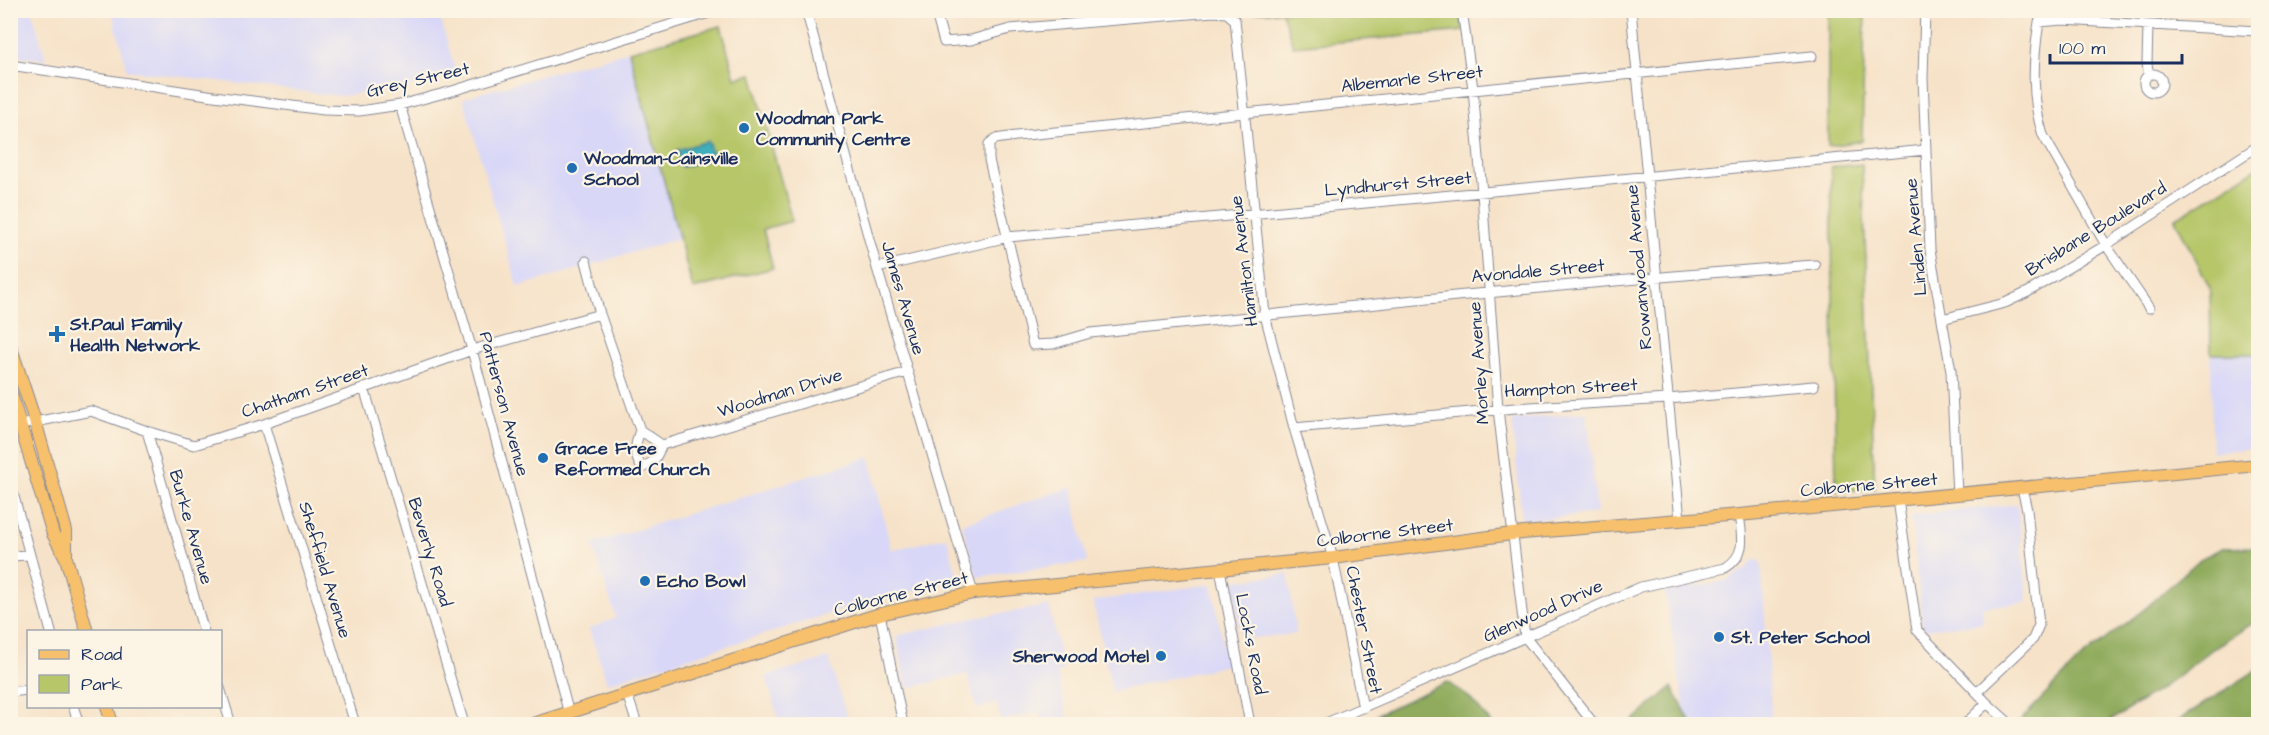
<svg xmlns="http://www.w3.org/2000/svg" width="2269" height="735" font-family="'Architects Daughter',sans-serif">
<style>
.built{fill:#d8d7f8}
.green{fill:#b6c669;stroke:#687a64;stroke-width:1.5}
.forest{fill:#90ab5d;stroke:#566d5e;stroke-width:1.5}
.water{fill:#3faebc;stroke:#2d6e8d;stroke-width:1.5}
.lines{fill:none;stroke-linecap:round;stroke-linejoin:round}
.stream{stroke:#3faebc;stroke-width:3}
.minor-casing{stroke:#888893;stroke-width:11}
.major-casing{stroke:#888893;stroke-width:14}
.minor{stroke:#fff;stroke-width:9}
.major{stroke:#f7c06c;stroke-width:12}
.poi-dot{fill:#1f6fb2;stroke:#fcf5e5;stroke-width:2}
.labels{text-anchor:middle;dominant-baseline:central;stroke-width:4.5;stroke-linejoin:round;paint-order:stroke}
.street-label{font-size:18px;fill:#1b2f5e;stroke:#fcf5e5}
.poi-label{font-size:18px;font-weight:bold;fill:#1b2f5e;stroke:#fcf5e5;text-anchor:start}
</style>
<rect width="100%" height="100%" fill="#fcf5e5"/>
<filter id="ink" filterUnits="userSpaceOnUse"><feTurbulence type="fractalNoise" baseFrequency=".0167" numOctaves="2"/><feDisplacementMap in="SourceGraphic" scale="12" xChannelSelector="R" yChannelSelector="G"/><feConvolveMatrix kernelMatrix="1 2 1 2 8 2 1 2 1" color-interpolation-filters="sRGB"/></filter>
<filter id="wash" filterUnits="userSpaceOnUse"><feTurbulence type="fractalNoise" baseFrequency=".008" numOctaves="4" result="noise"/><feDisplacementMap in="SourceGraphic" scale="24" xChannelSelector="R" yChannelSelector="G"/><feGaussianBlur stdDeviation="1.35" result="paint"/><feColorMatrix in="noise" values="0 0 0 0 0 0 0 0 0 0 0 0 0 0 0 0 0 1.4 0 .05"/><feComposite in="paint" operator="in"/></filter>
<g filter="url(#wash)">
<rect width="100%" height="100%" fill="#f6e2c8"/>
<!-- built -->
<path class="built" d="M11,10L32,11L46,60L11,55Z
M112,11H438L456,73L412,86L340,96L127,70Z
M629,51L680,238L518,287L463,98Z
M2211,354H2258V448L2212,452Z
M1587,412L1597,513L1522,521L1512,420Z
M870,457L891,550L947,537L958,580L855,606L607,683L589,629L616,618L592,544Z
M1071,487L1087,562L977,577L962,524Z
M2017,504L2028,602L1982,607L1983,623L1923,629L1911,516Z
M1753,560L1761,561L1772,724H1687L1665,592L1728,580L1747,568Z
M1288,574L1296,634L1241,639L1233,581Z
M1212,584L1227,665L1112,692L1093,601Z
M1049,606L1063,671L1057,673L1069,724H1043L1039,712L1001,721L997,703L977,709L967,674L907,688L896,636L979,617Z
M829,658L849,724H780L766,676Z"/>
<!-- green -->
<path class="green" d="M1251,11H1459L1464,31L1293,46L1282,12H1251Z
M1828,11H1865L1862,141L1828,146Z
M721,26L735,78L752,74L792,221L763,229L773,268L693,289L629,51Z
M1862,164L1875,489L1836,491L1831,167Z
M2258,167V354H2211L2210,288L2175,219Z"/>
<!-- forest -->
<path class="forest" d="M2258,547V620L2218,645L2163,687L2106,724H2017L2080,659L2147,607L2200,559L2222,548Z
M2258,669V718L2249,724H2172Z
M1447,682L1470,698L1492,724H1372V719L1380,713Z
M1672,687L1692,724H1629Z"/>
<!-- water -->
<path class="water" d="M708,141L713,158L682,167L677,150Z"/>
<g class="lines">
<!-- stream -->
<path class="stream" d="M1416,721V724"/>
</g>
</g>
<g filter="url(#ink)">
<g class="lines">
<!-- minor casing -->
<g class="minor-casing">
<path id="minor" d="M806,10L877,268L973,593
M935,10L944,42L971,40L1010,29L1213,12L1227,13L1235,20L1265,315L1294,428L1333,558L1363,708
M1462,10L1473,89L1482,193L1498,409L1525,637L1594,724
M1631,10L1680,520
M1925,10L1923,78L1930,250L1951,371L1957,495
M2148,25L2147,64L2149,75
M1812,56L1016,136L995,139L989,144V160L1033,345L1053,344L1090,333C1332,309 1573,282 1815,265
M10,65L214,96L324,110L359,111L400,105L452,91L719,10
M2144 83a9 9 0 1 1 18 0a9 9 0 1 1-18 0Z
M400,105L472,350L569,714
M586,261L600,314L640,430
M877,268L1008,237L1926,150
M2149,308L2106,245L2043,135C2031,98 2033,60 2039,22L2063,20L2258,31
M1942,319L2005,303L2028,292L2106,245L2258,146
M364,388L464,724
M264,424L355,724
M20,425L91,411L147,431L194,445L264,424L472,350L600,314
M1294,428L1515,408L1668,399L1814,386
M147,431L204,632
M662,445L640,430C635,445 633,455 642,468L654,461L662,445L907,372
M10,482L51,632
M1898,500L1917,630L1987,703L2009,723
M10,556L29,555
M1220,569L1250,724
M880,614L903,724
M220,688L231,724
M10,692L28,690
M1977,692L2033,639L2039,625L2027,510L2022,488
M627,694L637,724
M73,706L79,724
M1324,724L1641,587L1725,568C1747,555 1742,537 1739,515
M1965,724L1987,703"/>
</g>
<!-- major casing -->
<g class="major-casing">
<path id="major" d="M10,345L35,421L66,531V556
M10,391L53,534L66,558L87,632
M107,706L112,724
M533,724L880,614L973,593L1333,558L1512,534L1739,515L2258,465"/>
</g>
<!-- minor -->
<use href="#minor" class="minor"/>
<!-- major -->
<use href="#major" class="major"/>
</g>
</g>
<!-- markers -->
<g class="poi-dot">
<circle cx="744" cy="128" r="6"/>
<circle cx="572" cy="168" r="6"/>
<path d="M54 325h6v6h6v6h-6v6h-6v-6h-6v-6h6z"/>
<circle cx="543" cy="458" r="6"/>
<circle cx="645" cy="581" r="6"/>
<circle cx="1719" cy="637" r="6"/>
<circle cx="1161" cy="656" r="6"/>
</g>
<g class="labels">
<!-- street labels -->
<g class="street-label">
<text transform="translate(1412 79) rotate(-6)">Albemarle Street</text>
<text transform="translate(418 80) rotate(-13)">Grey Street</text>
<text transform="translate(1398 184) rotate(-5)">Lyndhurst Street</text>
<text transform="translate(2096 229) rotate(-32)">Brisbane Boulevard</text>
<text transform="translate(1916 237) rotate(-95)">Linden Avenue</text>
<text transform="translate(1244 261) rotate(-97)">Hamilton Avenue</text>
<text transform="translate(1639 267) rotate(-95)">Rowanwood Avenue</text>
<text transform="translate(1538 271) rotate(-5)">Avondale Street</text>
<text transform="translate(903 298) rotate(74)">James Avenue</text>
<text transform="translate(1479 363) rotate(-94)">Morley Avenue</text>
<text transform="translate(1571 388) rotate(-3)">Hampton Street</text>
<text transform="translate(305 391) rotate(-19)">Chatham Street</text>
<text transform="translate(780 393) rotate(-17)">Woodman Drive</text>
<text transform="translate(504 404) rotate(75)">Patterson Avenue</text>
<text transform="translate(1869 485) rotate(-5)">Colborne Street</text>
<text transform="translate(191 527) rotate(74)">Burke Avenue</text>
<text transform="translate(1385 533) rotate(-7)">Colborne Street</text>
<text transform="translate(430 552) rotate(73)">Beverly Road</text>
<text transform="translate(325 570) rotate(73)">Sheffield Avenue</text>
<text transform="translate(901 594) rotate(-14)">Colborne Street</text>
<text transform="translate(1543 611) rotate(-24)">Glenwood Drive</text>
<text transform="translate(1364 630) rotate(79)">Chester Street</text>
<text transform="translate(1251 644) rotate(79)">Locks Road</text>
</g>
<!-- poi labels -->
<g class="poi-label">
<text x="756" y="118">Woodman Park<tspan x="756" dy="21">Community Centre</tspan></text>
<text x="584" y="158">Woodman-Cainsville<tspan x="584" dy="21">School</tspan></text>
<text x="70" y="324">St.Paul Family<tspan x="70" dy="21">Health Network</tspan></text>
<text x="555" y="448">Grace Free<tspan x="555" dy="21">Reformed Church</tspan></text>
<text x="657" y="581">Echo Bowl</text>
<text x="1731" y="637">St. Peter School</text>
<text x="1149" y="656" text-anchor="end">Sherwood Motel</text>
</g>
</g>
<!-- margin -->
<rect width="2269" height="735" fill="none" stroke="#fcf5e5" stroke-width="36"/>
<!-- legend -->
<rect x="27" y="630" width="195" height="78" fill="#fcf5e5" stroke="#a2a6af" stroke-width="1.5"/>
<rect x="39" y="650" width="30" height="9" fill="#f7c06c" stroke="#a2a6af" stroke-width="1.5"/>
<text x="81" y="660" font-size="18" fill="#1b2f5e">Road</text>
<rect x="39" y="675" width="30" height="18" fill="#b6c669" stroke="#a2a6af" stroke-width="1.5"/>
<text x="81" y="690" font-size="18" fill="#1b2f5e">Park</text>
<!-- scale -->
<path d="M2050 54v9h132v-9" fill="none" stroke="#1b2f5e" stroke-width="3"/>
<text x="2059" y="54" font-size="18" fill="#1b2f5e" stroke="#fcf5e5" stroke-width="4.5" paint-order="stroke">100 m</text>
</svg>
